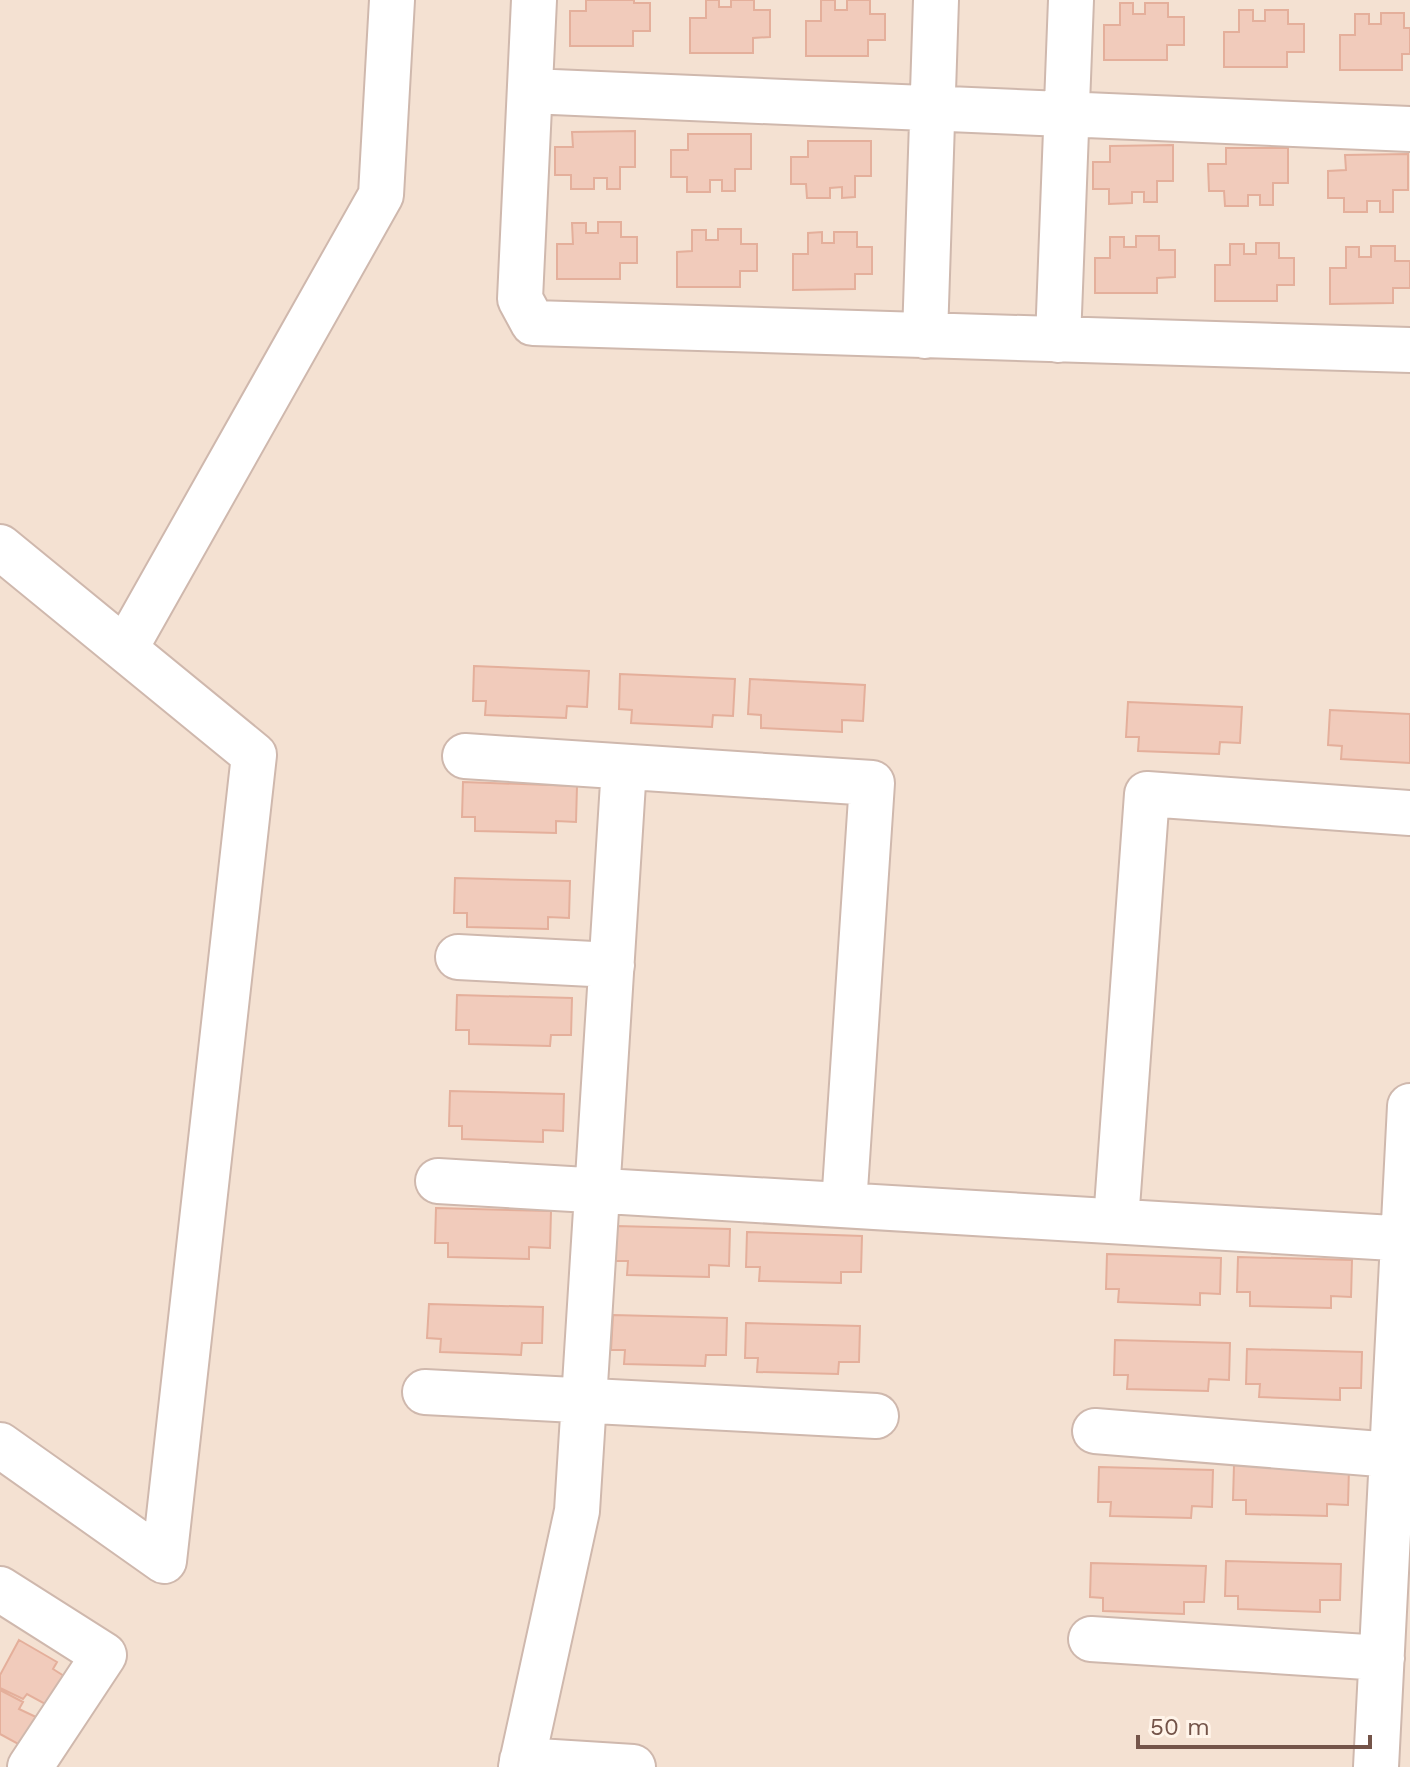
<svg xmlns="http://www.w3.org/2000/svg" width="1410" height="1767" font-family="'Work Sans',sans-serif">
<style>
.residential{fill:#f4e1d2}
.building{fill:#f1cbbb;stroke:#e4af9b;stroke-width:2}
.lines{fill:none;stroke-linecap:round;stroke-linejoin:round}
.minor-casing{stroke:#cfb8ad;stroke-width:48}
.minor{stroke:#fff;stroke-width:44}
</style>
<rect width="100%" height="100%" fill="#fcf0e3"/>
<!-- residential -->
<path class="residential" d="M0,0H1410V1767H0Z"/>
<!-- building -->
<path class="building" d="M586,0H634V3H650V31H633V46H570V11H586Z
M706,0H719V7H731V0H754V10H770V37L753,38V53H690V18H706Z
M821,0H835V10H847V0H870V14H885V40H868V56H806V21H821Z
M1120,3H1133V14H1145V3H1168V17H1184V45H1167V60H1104V25H1120Z
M1239,10H1253V21H1265V10H1288V24H1304V52H1287V67H1224V32H1239Z
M1381,13H1404V28H1410V54H1402V70H1340V35H1355V14H1369V24H1381Z
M635,131V167H620V189H607V178H594V189H571V175H555V147H573L572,132Z
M688,134H751V169H735V191H722V180H710V192H687V177H671V150H688Z
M808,141H871V176H855V197L842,198V187L830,188V198H807L806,184H791V157H808Z
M1173,145V181H1157V202H1144V192H1132V203L1109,204V189H1093V162H1110V146Z
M1226,148H1288V183H1273V205H1260V195H1248V206H1225L1224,191H1209L1208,164H1226Z
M1408,154V190H1393V212H1380V201H1367V212H1344V198H1328V171L1346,170L1345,155Z
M598,222H621V237H637V263H620V279H557V244H573L572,223H586V233H598Z
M718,229H741V244H757V271H740V287H677V252L692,251V230H706V240H718Z
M822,232V243H834V232H857V247H872V274H855V289L793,290V254H808V233Z
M1136,236H1159V250H1175V277L1157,278V293H1095V258H1110V237H1124V247H1136Z
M1256,243H1279V258H1294V285H1277V301H1215V265H1230V244H1244V254H1256Z
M1371,246H1395V261H1410V288H1393V303L1330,304V268H1346V247H1359V257H1371Z
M474,666L589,671L587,707L567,706L566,718L485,715L486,701H473Z
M620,674L735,679L733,716L713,715L712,727L631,723L632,710L619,709Z
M750,679L865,685L863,721L842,720V732L761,728V715L748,714Z
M1128,702L1242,707L1240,743L1220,742L1219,754L1138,751L1139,737H1126Z
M1330,710L1410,714V763L1341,759L1342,746L1328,745Z
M463,782L577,786L576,822L556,821V833L475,831V817H462Z
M455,878L570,881L569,918L548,917V929L467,927V913H454Z
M457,995L572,998L571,1035H551L550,1046L469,1044V1030H456Z
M450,1091L564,1094L563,1131L543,1130V1142L462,1139V1126H449Z
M436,1208L551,1211L550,1248L529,1247V1259L448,1257V1243H435Z
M616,1226L730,1229L729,1266L709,1265V1277L627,1275L628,1261H614Z
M747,1232L862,1236L861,1272H841V1283L759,1281L760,1267H746Z
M1107,1254L1221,1258L1220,1294L1200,1293V1305L1118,1302L1119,1289H1106Z
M1238,1257L1352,1260L1351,1297L1331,1296V1308L1250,1306V1292H1237Z
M429,1304L543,1307L542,1343H522L521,1355L440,1352L441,1339L427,1338Z
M613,1315L727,1318L726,1355H706L705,1366L624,1364L625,1350H611Z
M746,1323L860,1326L859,1362H839L838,1374L757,1372L758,1358H745Z
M1115,1340L1230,1343L1229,1380L1209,1379L1208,1391L1127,1389L1128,1375H1114Z
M1247,1349L1362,1352L1361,1388H1340V1400L1259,1397L1260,1384H1246Z
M1234,1465L1349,1468L1348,1505L1327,1504V1516L1246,1514V1500H1233Z
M1099,1467L1213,1470L1212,1507L1192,1506L1191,1518L1110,1516L1111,1502H1098Z
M1226,1561L1341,1564L1340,1600H1320V1612L1238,1609V1596H1225Z
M1091,1563L1206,1566L1204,1602H1184V1614L1103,1611V1598L1090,1597Z
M19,1640L57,1662L53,1669L64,1676L47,1705L27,1694L23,1699L0,1688V1675Z
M0,1690L23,1702L19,1709L36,1717L20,1745L0,1734Z"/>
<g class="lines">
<!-- minor casing -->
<g class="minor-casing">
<path id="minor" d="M534,0L520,299L533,323L1410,350
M530,91L1410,129
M925,336L936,0
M1058,340L1071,0
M0,547L254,755L164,1561L0,1445
M125,649L381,195L392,0
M465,756L872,783L844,1205
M458,957L612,965
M438,1181L1410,1239
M1116,1221L1147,794L1410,813
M425,1392L876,1416
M1095,1431L1392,1455
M0,1589L104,1655L30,1767
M1091,1639L1382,1658
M522,1760L633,1767
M521,1767L577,1511L624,767
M1376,1767L1410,1106"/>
</g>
<!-- minor -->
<use href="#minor" class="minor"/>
</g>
<!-- scale -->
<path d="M1138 1735v12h232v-12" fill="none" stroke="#745449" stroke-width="4"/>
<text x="1150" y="1735" font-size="24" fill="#745449" stroke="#fff4e9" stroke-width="6" paint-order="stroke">50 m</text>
</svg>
